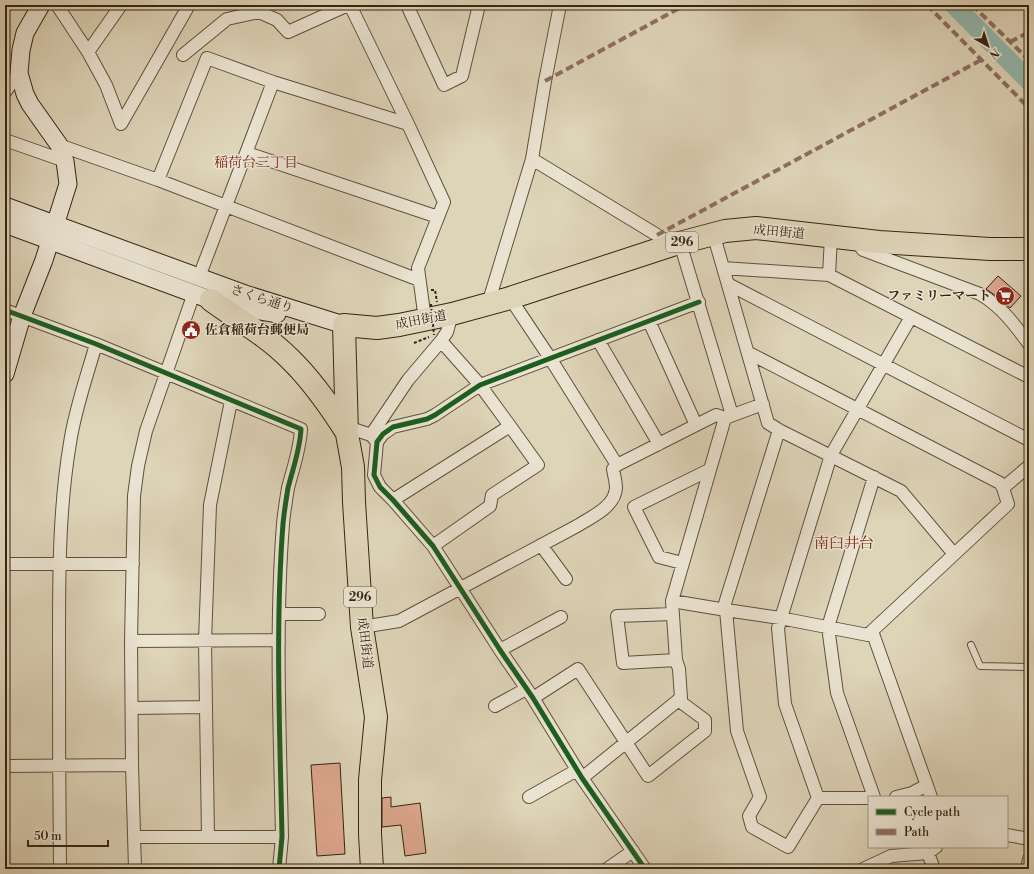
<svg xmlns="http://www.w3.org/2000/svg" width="1034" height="874" font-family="'Libre Bodoni','Noto Serif JP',serif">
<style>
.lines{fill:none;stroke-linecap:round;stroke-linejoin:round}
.river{stroke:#93b8ad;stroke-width:19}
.building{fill:#dda78e;stroke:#352511}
.lane-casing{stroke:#5f513b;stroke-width:8}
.street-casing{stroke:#5f513b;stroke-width:14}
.secondary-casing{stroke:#352511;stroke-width:19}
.highway-casing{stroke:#352511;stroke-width:24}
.path{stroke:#352511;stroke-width:2;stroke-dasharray:3 2;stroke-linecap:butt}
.lane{stroke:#eae3d1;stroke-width:6}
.street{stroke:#eae3d1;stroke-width:12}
.secondary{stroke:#eae3d1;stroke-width:17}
.highway{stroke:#ded4b8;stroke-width:22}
.path-bridge{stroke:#352511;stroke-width:2;stroke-dasharray:3 2;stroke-linecap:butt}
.quiet{stroke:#8d6e63;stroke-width:4;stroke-dasharray:8 4;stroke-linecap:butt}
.cycleway-casing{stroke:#eae3d1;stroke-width:8}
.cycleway{stroke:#1b5e20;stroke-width:5}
.labels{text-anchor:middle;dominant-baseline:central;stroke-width:3;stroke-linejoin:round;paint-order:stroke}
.shield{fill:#eae3d1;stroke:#6b5e4b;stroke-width:1}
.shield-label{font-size:12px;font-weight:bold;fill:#352511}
.street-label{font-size:13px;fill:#352511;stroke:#eae3d1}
.poi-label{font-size:13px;font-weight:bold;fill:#352511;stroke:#eae3d1;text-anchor:end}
.neighbourhood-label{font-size:14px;fill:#7a1f14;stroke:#eae3d1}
.quarter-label{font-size:15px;fill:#7a1f14;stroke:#eae3d1}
</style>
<rect width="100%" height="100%" fill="#ded4b8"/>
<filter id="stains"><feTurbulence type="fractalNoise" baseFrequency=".005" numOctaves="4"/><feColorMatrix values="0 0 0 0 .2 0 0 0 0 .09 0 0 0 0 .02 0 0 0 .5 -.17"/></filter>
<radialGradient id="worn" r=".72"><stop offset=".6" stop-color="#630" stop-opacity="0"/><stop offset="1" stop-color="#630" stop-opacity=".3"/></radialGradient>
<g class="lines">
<!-- river -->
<path class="river" d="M954,5L1029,81"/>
</g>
<!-- building -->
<path class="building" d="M998,276L1021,296L1010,308L999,298L986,289Z
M340,763L345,854L317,856L311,765Z
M391,797V807L420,803L426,853L405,856L401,825L382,827V798Z"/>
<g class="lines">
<!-- lane casing -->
<g class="lane-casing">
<path id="lane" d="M971,645L980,666L1029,667"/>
</g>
<!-- street casing -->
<g class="street-casing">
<path id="street" d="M57,5L88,52L106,85L121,124L189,5
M350,5L408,124L444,202L418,268L425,320
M407,5L444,85L462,76L479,5
M88,52L121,5
M183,55L227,19L259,12L277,20L288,32L348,5
M5,92L19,73
M5,140L65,161
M59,145L158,180L419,280
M247,153L438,217
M532,159L657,235L672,245
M158,180L207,58L273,82L408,124
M713,233L768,423L779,430L901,491L954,554
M855,240L863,250L980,294C1001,306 1015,325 1029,344
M680,243L732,415
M723,268L829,275L1029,377
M829,275L831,237
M199,277L273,82
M728,284L1029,440
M510,298L550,358L617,465L716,415L725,418
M488,304L532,159L545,81L560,5
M5,310L96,344L301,429C300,450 293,468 288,488C286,500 284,513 283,524C275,627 280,734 282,837L279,869
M649,321L696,425
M598,340L659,444
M749,353L1000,483L1003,488
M347,427L371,435L376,441
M371,435L408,380L441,341L447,332L452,314
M393,500L510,426
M541,545L566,579
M433,546L490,506L492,495L538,465L510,426L480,385L441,341
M682,563L659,557L634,507L709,470
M5,564H133
M672,601L726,610L780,618L868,635L872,631
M723,610L779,430
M726,610L737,731L760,797L749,816L752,827L788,847L818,798
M279,614H319
M673,614L617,616L623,663L676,660
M362,627L399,621L577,526C591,517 615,507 616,488C616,482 614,475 613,469L617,465
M131,641L279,640
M500,650L561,617
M533,698L578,669L648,776L705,731V720L678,700
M495,706L526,689
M132,708L206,707
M5,766L132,765
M582,778L681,698L679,669L676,660L672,601L725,418L763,404
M529,797L577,770
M874,797L837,693L828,627L874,477
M896,797L912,793L927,785
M931,797L872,631L1008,504L1003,488L1029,466
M818,798L785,704L778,628L831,455L911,317
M818,798H869
M1007,835L1029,839
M135,837H282
M208,837L205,641L210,505L231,401
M928,853L934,869
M60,869C59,792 59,716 59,639C59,574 59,508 70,443C75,409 87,376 96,344
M135,869L132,765L131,641L134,496L138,466L146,431L194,293
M607,869L633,851
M645,869L582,778L533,698L500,650L433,546L393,500L380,487L374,475L377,442L383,434L393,427L427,419L435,415L480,385L699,302
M863,869L891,856L928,853L936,847
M1027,869L1029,859"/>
</g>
<!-- secondary casing -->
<g class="secondary-casing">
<path id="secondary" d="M5,206L245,294L344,325
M5,224L211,300L239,307L277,314
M5,374L22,316L44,260L68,184L65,161L59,145L30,104L25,94L19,73L21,50L25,33L41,5"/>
</g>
<!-- highway casing -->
<g class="highway-casing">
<path id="highway" d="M211,300C237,319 266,335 289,358C312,380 330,406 347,433
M372,869L370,834V780L376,717L362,627L354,502L353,467L347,434L344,325L377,328L399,325L452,314L510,298L672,245L725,231L756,228L879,242L990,249H1029"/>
</g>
<!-- path -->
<path class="path" d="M431,290H435L437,302
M414,343L429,337"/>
<!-- lane -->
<use href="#lane" class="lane"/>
<!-- street -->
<use href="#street" class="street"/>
<!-- secondary -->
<use href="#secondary" class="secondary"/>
<!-- highway -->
<use href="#highway" class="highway"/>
<!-- path-bridge -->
<path class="path-bridge" d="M431,304L434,335"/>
<!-- quiet -->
<path class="quiet" d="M927,5L1029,108
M972,5L1029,60
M1010,42L1029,32
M545,81L685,5
M657,235L981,60"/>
<!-- cycleway casing -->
<g class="cycleway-casing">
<path id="cycleway" d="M5,310L96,344L301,429C300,450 293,468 288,488C286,500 284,513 283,524C275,627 280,734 282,837L279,869
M645,869L582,778L533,698L500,650L433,546L393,500L380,487L374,475L377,442L383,434L393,427L427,419L435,415L480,385L699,302"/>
</g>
<!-- cycleway -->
<use href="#cycleway" class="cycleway"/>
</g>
<!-- icons -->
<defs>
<g id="supermarket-disc" transform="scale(1)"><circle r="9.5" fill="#8f2418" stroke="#eae3d1"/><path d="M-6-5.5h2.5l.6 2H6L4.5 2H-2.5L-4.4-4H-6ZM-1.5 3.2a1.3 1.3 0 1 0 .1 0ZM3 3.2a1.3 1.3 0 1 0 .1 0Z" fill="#fff"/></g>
<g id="civic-disc" transform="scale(1)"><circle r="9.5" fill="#8f2418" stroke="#eae3d1"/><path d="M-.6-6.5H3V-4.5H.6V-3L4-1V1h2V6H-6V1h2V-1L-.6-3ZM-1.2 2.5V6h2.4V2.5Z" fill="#fff"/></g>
</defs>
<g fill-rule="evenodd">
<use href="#supermarket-disc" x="1005" y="296"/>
<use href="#civic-disc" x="191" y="330"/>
</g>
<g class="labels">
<!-- shield labels -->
<g class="shield">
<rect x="666" y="232" width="32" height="20" rx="3"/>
<rect x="344" y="587" width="32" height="20" rx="3"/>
</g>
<g class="shield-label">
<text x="682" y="242">296</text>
<text x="360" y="597">296</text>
</g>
<!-- street labels -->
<g class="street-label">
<text transform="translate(779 232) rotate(5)">成田街道</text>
<text transform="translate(262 299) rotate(18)">さくら通り</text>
<text transform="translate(421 320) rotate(-11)">成田街道</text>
<text transform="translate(365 643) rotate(83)">成田街道</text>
</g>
<!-- poi labels -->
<g class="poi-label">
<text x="991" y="296">ファミリーマート</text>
<text x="205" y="330" text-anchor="start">佐倉稲荷台郵便局</text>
</g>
<!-- neighbourhood labels -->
<g class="neighbourhood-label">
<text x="256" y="163">稲荷台三丁目</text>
</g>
<!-- quarter labels -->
<g class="quarter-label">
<text x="844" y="543">南臼井台</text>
</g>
</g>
<!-- margin -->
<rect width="1034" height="874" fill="none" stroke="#ded4b8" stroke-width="20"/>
<rect x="6" y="6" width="1022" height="862" fill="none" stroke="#352511" stroke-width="2"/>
<rect x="10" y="10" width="1014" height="854" fill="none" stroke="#352511"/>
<!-- legend -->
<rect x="868" y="796" width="140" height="52" fill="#eae3d1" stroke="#a29784"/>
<rect x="876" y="809" width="20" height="6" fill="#1b5e20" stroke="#a29784"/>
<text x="904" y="816" font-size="12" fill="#352511">Cycle path</text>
<rect x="876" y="829" width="20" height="6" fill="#8d6e63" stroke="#a29784"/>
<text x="904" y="836" font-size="12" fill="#352511">Path</text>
<!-- north arrow -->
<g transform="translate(988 46) rotate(141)" stroke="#eae3d1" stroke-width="3" paint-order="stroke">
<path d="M0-3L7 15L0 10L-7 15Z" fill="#352511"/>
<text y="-6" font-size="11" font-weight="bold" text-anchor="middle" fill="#352511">N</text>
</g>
<!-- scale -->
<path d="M28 840v6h80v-6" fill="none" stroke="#352511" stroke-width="2"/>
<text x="34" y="840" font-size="12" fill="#352511" stroke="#eae3d1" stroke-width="3" paint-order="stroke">50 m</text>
<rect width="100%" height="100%" filter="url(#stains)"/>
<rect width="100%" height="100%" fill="url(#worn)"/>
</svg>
